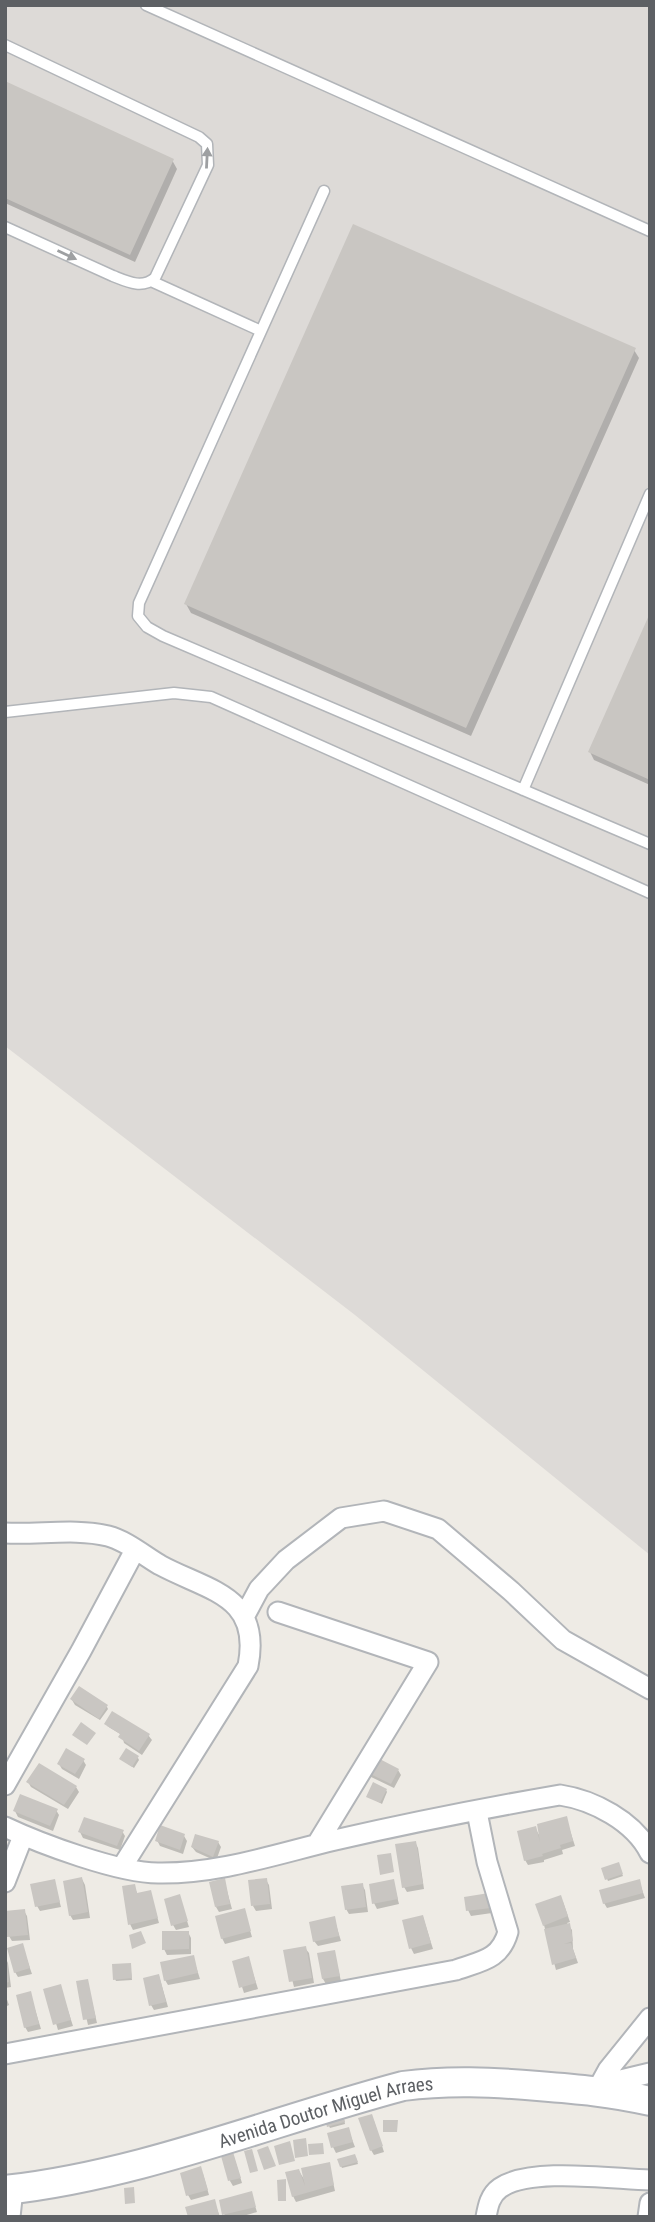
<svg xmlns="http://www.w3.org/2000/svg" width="655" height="2222" font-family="'Roboto Condensed',sans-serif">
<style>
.industrial{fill:#dddad7}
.shadow{fill:#0003}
.building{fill:#c9c6c2}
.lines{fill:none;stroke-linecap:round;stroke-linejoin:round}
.lane-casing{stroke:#b2b5b9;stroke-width:13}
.street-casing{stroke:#b2b5b9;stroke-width:23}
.secondary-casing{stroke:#b1b4b9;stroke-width:32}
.lane{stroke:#fff;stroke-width:10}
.street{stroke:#fff;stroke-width:19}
.secondary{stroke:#fff;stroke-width:28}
.oneway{fill:#9ea0a2}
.labels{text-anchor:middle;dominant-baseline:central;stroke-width:5;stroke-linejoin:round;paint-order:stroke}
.street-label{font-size:19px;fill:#5d6064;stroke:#fff}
</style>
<rect width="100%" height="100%" fill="#eeebe5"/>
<!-- industrial -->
<path class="industrial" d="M5,5H650V1555L355,1315L5,1046Z"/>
<!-- shadow -->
<path class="shadow" d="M5,83L172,160L177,169L135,262L5,203Z
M634,350L639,358L471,736L191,613L186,604Z
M650,618V785L594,760L590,752Z
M72,1700L107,1707L108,1709L100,1720L75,1705Z
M107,1726L148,1735L152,1740L142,1755L124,1743L122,1735Z
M138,1758L139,1760L134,1768L121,1759Z
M83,1760L86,1765L79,1779L62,1769L59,1764Z
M366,1770H398L401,1775L394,1788L369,1776Z
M28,1782L76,1787L79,1792L68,1809L31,1787Z
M386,1790L387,1792L382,1804L368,1796Z
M56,1810L59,1815L53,1831L18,1817L15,1811Z
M566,1818L575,1846L562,1850L563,1854L544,1860V1862L528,1865L525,1860L535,1828L541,1838Z
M122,1831L125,1836L120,1850L83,1838L80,1832Z
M184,1836L187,1841L183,1854L160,1846L157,1840Z
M218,1842L221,1847L216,1861L196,1852L192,1847Z
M415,1842L418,1848L424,1889L407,1892L404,1887Z
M619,1866L623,1876L608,1881L603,1869Z
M82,1879L85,1885L90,1918L73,1920L70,1915Z
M224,1880L232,1909L219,1912L216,1907Z
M266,1880L269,1885L272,1909L256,1911L253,1906Z
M54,1881L61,1907L40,1911L37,1906Z
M393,1881L399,1904L377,1909L374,1903Z
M639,1881L645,1898L607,1908L604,1903Z
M362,1885L365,1890L368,1912L349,1914L346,1909Z
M134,1886L138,1895L150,1892L159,1923L133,1930L130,1924Z
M488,1895L492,1913L471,1916L468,1910Z
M179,1896L189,1927L176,1930L173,1925Z
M563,1902L570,1922L567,1923L572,1930L573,1949L578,1963L556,1970L544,1925Z
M244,1910L252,1937L225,1944L222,1938Z
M24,1911L27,1916L30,1940L12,1941L9,1936Z
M423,1917L433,1949L414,1954L411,1948Z
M334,1918L341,1941L318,1946L314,1941Z
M188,1932L191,1938V1954L167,1955L164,1949Z
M22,1945L32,1974L18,1977L15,1972Z
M305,1948L309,1953L314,1983L294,1987L285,1951Z
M334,1952L341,1981L326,1984L323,1979Z
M5,1957L8,1963L11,1987L5,1988Z
M193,1957L200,1979L168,1985L165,1980Z
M248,1958L258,1989L244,1993L234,1962Z
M130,1964L132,1980L116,1981L115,1979Z
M159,1976L168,2007L154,2010L151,2005Z
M87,1981L97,2023L88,2025L78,1982Z
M60,1986L73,2026L58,2030L46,1990Z
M30,1993L41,2029L28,2032L25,2027Z
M5,1994L9,2005L5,2007Z
M344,2119L345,2124L330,2128L329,2126Z
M374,2121L384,2152L374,2155L371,2150Z
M348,2129L355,2147L336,2153L333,2147Z
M233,2154L242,2183L233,2186L230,2181Z
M356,2158L358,2164L342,2168L341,2166Z
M329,2164L335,2191L296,2202L293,2196L299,2171L304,2179Z
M203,2174L209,2195L191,2200L188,2195Z
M251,2193L257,2212L240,2217H225L221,2201Z
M214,2201L220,2217H190Z"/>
<!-- building -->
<path class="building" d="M5,81L174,159L130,255L5,198Z
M353,224L636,348L466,728L184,604Z
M650,613V780L588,752Z
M79,1686L108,1705L99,1719L70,1699Z
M112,1711L150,1734L139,1751L118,1737L120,1734L104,1724Z
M81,1722L96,1733L87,1745L72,1735Z
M66,1748L85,1759L75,1774L57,1764Z
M126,1748L139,1756L132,1767L119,1759Z
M372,1755L399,1769L391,1784L364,1771Z
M39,1763L77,1786L64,1805L26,1782Z
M373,1782L387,1789L380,1803L366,1797Z
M20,1794L58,1809L50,1826L13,1811Z
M567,1816L573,1841L560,1845L561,1848L542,1854L543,1856L524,1861L517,1831L536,1826L540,1842L537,1824Z
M84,1817L124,1830L117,1846L78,1832Z
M160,1825L185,1834L180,1850L155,1841Z
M195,1834L219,1841L213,1857L191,1847Z
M416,1841L423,1884L402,1888L395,1844Z
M391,1853L394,1872L380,1875L377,1855Z
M619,1862L623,1874L605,1880L601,1868Z
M82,1877L88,1912L69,1916L63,1881Z
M225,1878L230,1904L215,1907L209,1882Z
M267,1878L270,1904L251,1906L248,1880Z
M55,1879L60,1902L35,1907L30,1884Z
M394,1879L398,1899L372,1904L369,1884Z
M640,1879L643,1893L603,1904L599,1890Z
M363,1883L366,1907L345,1910L341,1886Z
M135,1884L137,1893L151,1890L158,1918L128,1925L122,1886Z
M489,1893L491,1908L466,1911L464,1897Z
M180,1894L188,1921L171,1926L164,1899Z
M561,1895L568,1916L543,1926L535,1904Z
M245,1908L251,1931L221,1939L215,1916Z
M25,1909L28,1935L7,1937L5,1911Z
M423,1915L431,1943L409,1949L402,1920Z
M335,1916L339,1936L313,1942L309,1922Z
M570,1923L573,1941L564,1944L571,1943L576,1958L552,1965L544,1929Z
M141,1931L146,1943L132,1949L129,1935Z
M162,1931H189V1949L162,1950Z
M23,1943L30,1968L14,1973L7,1948Z
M306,1946L312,1978L289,1982L283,1950Z
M335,1950L340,1976L322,1979L317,1953Z
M194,1955L198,1973L164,1981L160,1962Z
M249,1956L256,1983L239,1988L232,1961Z
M7,1961L9,1982L5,1983V1962Z
M131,1963L132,1978L113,1980L112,1964Z
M159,1974L166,2002L149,2006L143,1978Z
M88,1979L96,2018L83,2020L76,1981Z
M61,1984L71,2020L53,2025L43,1989Z
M31,1991L39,2024L24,2028L16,1995Z
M372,2114L383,2146L370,2151L358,2118Z
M343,2115L345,2122L327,2127L325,2120Z
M383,2120H398L397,2132H383Z
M349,2127L353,2142L331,2148L327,2133Z
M306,2138L308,2156L295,2158L293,2140Z
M290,2141L295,2161L279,2165L274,2146Z
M323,2143L324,2154L309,2155L308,2144Z
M268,2146L276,2166L264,2170L257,2150Z
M252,2149L258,2171L250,2173L244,2151Z
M233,2152L241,2178L228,2181L221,2156Z
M355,2154L358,2162L340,2167L337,2159Z
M330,2162L334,2185L292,2197L285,2172L299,2169L305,2186L301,2168Z
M201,2166L208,2190L186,2196L180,2173Z
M286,2179V2201H278L277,2180Z
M134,2187L135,2203L125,2204L124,2188Z
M252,2191L256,2207L222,2215L219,2200Z
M215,2199L219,2215L188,2217L185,2207Z"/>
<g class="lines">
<!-- lane casing -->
<g class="lane-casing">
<path id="lane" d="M146,5L650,231
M5,45L199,137L207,144L208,165L155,278C142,289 128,282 113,276L5,227
M324,191L139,603L138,616L147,627L163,636L650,844
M151,281L261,331
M5,712L174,693L211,697L650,893
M523,790L650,494"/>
</g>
<!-- street casing -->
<g class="street-casing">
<path id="street" d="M5,1533C38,1535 76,1528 108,1536C127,1541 143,1555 160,1565C208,1591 262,1595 248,1666L122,1867
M278,1612L428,1662L317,1844
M244,1617L259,1589L286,1560L341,1518L384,1511L438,1529L511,1591L563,1640L650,1689
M5,1785L81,1651L135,1550
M5,1827C41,1844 119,1873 158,1873C219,1874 276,1854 335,1840C409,1823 485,1808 560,1795C593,1800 634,1821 650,1853
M5,1882L23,1836
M5,2054L456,1970C481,1961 500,1960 508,1932L487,1862L477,1812
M600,2085L650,2073
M597,2090L608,2070L650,2018
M10,2217L13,2189
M486,2217C488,2206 490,2195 500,2188C530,2167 612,2179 650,2180
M648,2217L650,2203"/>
</g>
<!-- secondary casing -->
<g class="secondary-casing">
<g id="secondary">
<path id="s1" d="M5,2190C142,2175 271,2121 403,2086C448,2080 492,2082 538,2086C576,2089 612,2092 650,2101"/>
</g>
</g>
<!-- lane -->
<use href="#lane" class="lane"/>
<!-- street -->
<use href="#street" class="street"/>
<!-- secondary -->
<use href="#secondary" class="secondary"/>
</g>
<!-- one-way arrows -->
<defs><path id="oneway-solid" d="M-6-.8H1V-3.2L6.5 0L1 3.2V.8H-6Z" transform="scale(1.75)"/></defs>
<g class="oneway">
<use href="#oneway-solid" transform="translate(207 158) rotate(-87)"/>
<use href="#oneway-solid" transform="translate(67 255) rotate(25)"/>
</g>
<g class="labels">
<!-- street labels -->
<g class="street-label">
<text stroke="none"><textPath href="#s1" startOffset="331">Avenida Doutor Miguel Arraes</textPath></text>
</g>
</g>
<!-- border -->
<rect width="655" height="2222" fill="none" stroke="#5d6064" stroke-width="14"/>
</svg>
